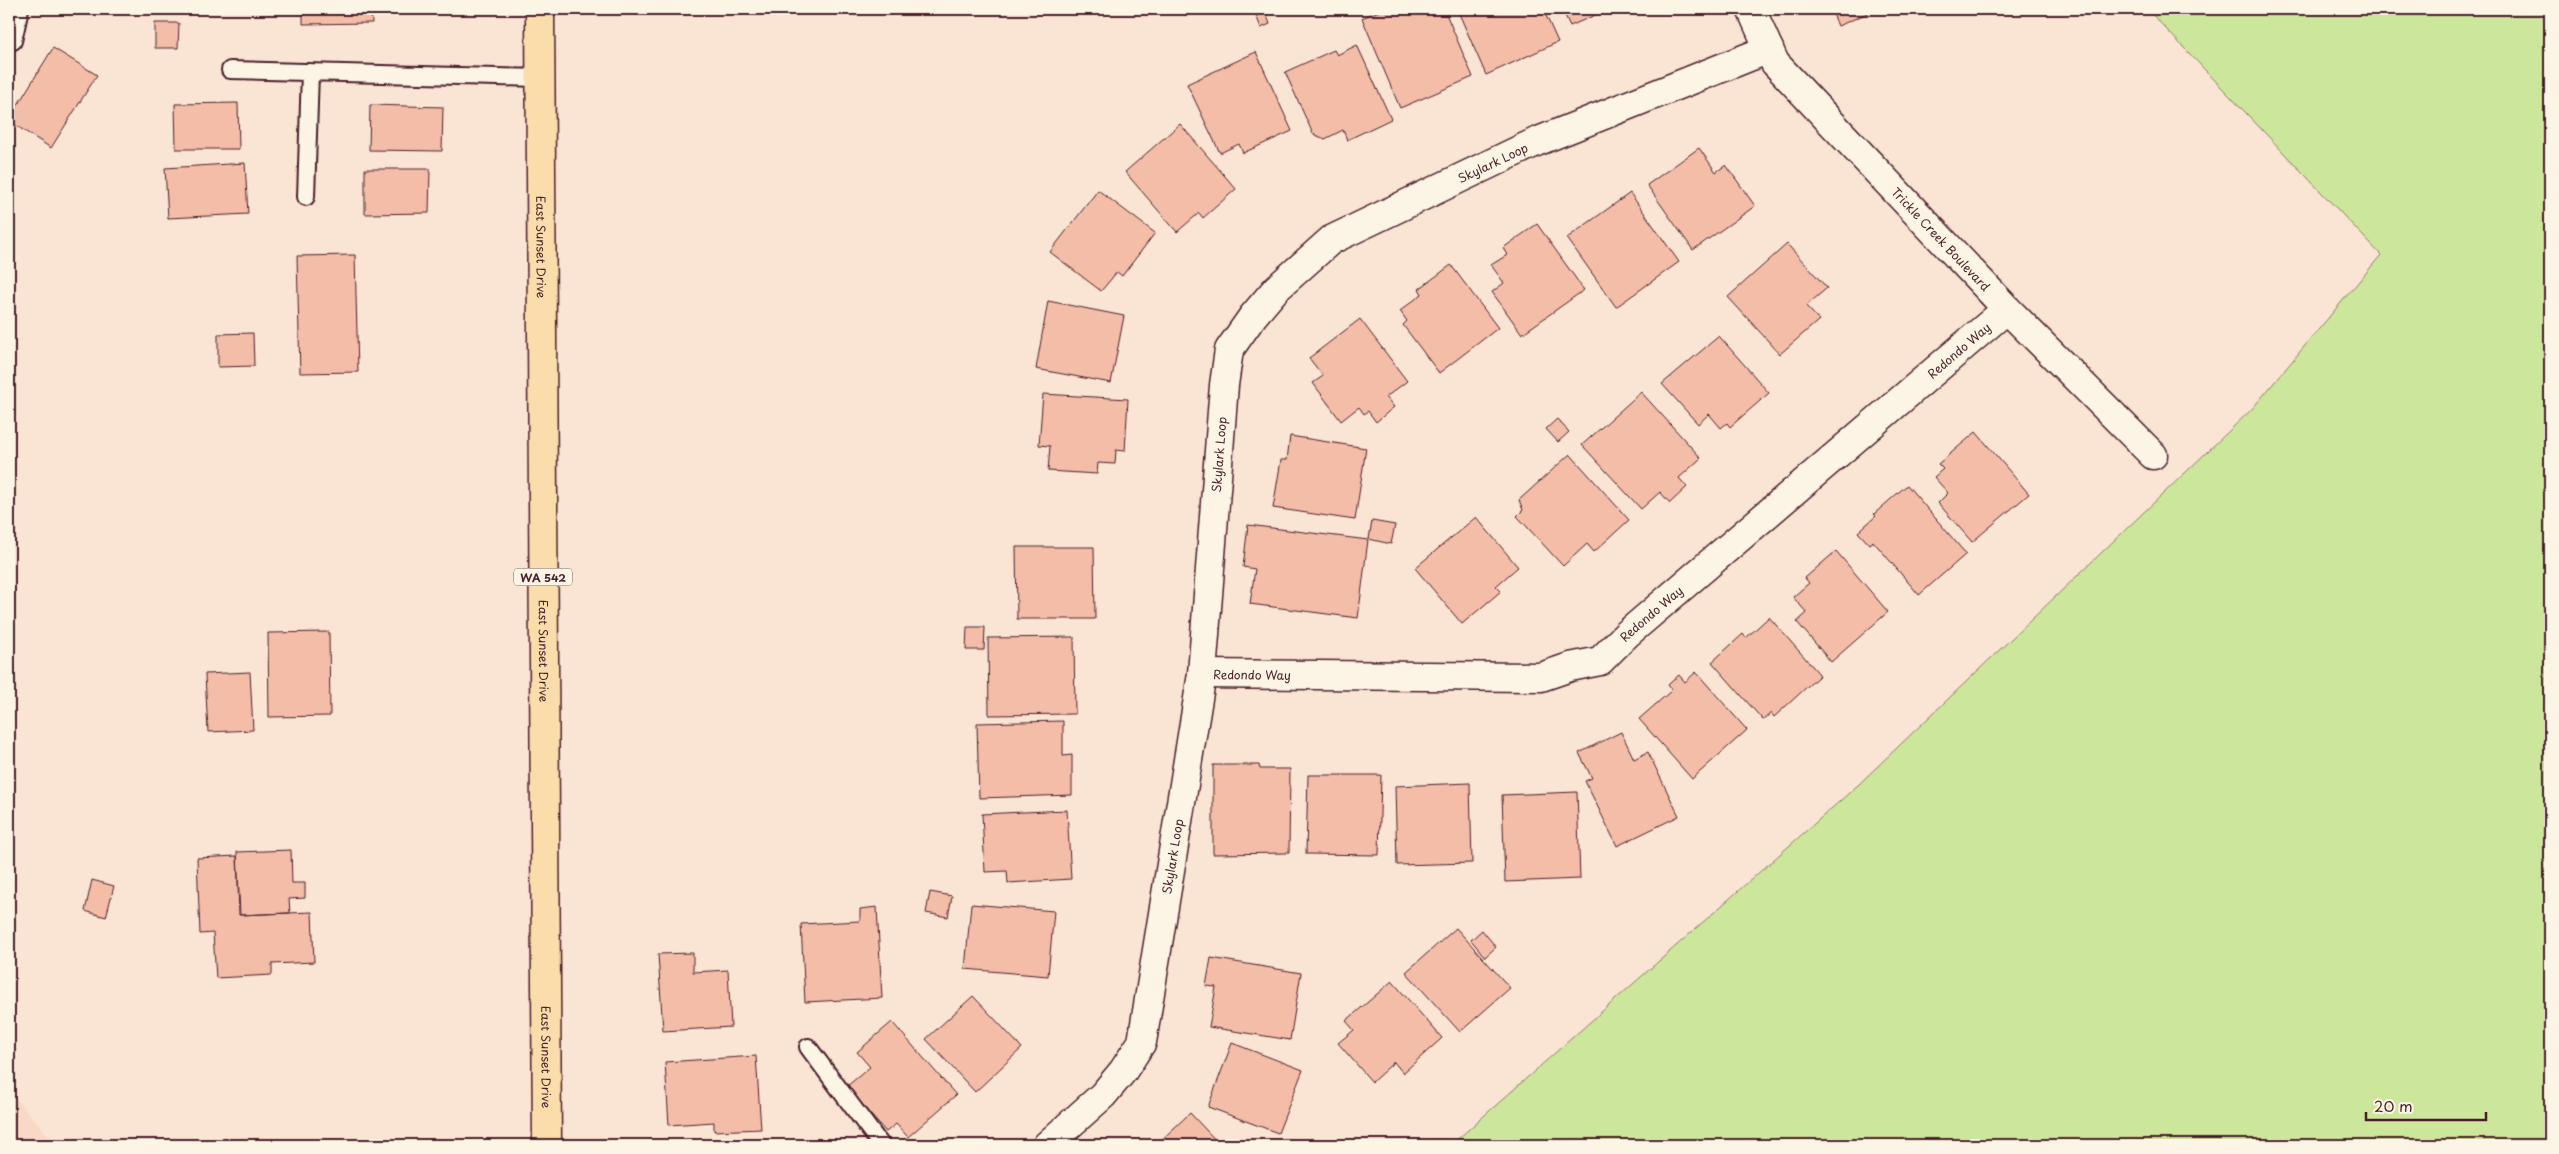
<svg xmlns="http://www.w3.org/2000/svg" width="2559" height="1154" font-family="'Playpen Sans',sans-serif">
<style>
.built{fill:#f8d8c6}
.green{fill:#cce69c;stroke:#8b8264}
.building{fill:#f4bda8;stroke:#4a1f2b}
.lines{fill:none;stroke-linecap:round;stroke-linejoin:round}
.service-casing{stroke:#4a1f2b;stroke-width:20}
.minor-casing{stroke:#4a1f2b;stroke-width:31}
.primary-casing{stroke:#4a1f2b;stroke-width:31}
.service{stroke:#fcf5e5;stroke-width:16}
.minor{stroke:#fcf5e5;stroke-width:28}
.primary{stroke:#fbddab;stroke-width:28}
.labels{text-anchor:middle;dominant-baseline:central;stroke-width:5;stroke-linejoin:round;paint-order:stroke}
.shield{fill:#fcf5e5;stroke:#7f5f63;stroke-width:1}
.shield-label{font-size:11px;font-weight:bold;fill:#4a1f2b}
.street-label{font-size:12px;fill:#4a1f2b;stroke:#fcf5e5}
</style>
<rect width="100%" height="100%" fill="#fae4d3"/>
<filter id="ink" filterUnits="userSpaceOnUse"><feTurbulence type="fractalNoise" baseFrequency=".02" numOctaves="2"/><feDisplacementMap in="SourceGraphic" scale="10" xChannelSelector="R" yChannelSelector="G"/><feConvolveMatrix kernelMatrix="1 2 1 2 8 2 1 2 1" color-interpolation-filters="sRGB"/></filter>
<g filter="url(#ink)">
<!-- built -->
<path class="built" d="M9,1091L57,1145H9Z"/>
<!-- green -->
<path class="green" d="M2147,9H2550V1145H1451L1858,785L2252,409L2381,255Z"/>
<!-- building -->
<path class="building" d="M303,9H371L372,23L303,24Z
M1384,9H1444L1473,77L1400,108L1362,18Z
M1457,9H1543L1558,42L1486,75Z
M1562,9H1609L1570,26Z
M1831,9H1877L1838,26Z
M1265,11L1270,24L1261,28L1256,15Z
M155,23H179L178,48H155Z
M1357,45L1391,119L1347,140L1343,130L1325,139L1313,134L1285,72L1334,50L1337,55Z
M53,48L97,75L51,148L9,121V119Z
M1256,52L1292,131L1243,153L1239,144L1220,153L1187,84Z
M238,103L239,149H176L175,104Z
M370,105L443,107L442,151L369,150Z
M1180,124L1236,189L1203,218L1199,213L1177,232L1125,172Z
M1699,148L1716,172L1726,165L1755,206L1693,250L1647,185Z
M245,163L248,214L168,218L165,168Z
M365,169H430L429,213L365,214Z
M1098,190L1155,233L1122,276L1117,272L1101,291L1050,252Z
M1630,193L1679,262L1616,307L1567,238Z
M1537,224L1584,290L1522,334L1492,292L1504,283L1491,265L1507,255L1503,248Z
M1787,244L1827,288L1806,306L1819,320L1780,354L1728,297Z
M355,255L358,372L300,373L297,256Z
M1451,265L1498,328L1439,373L1403,325L1407,321L1400,311L1422,294L1419,289Z
M1048,301L1124,316L1111,383L1036,369Z
M1360,319L1407,381L1386,397L1394,407L1376,422L1368,411L1364,414L1359,407L1341,421L1313,383L1323,376L1309,358Z
M253,333L254,366L218,367V334Z
M1719,336L1769,393L1730,427L1727,423L1721,428L1709,414L1698,424L1662,384Z
M1641,392L1701,458L1679,478L1687,487L1670,503L1660,492L1641,509L1582,445Z
M1043,394L1128,399L1125,451L1116,450L1115,464L1098,463L1097,474L1048,471L1050,446L1039,445Z
M1557,419L1569,432L1558,442L1546,429Z
M1976,432L2029,494L1972,542L1938,503L1948,493L1934,477L1943,469L1938,464Z
M1290,436L1366,448L1355,520L1273,508L1281,460H1287Z
M1570,454L1629,520L1594,552L1587,544L1563,566L1517,516L1523,510L1519,500Z
M1907,485L1966,554L1919,595L1873,541L1869,544L1858,532L1876,516L1874,514Z
M1476,517L1518,567L1496,586L1501,591L1462,624L1415,568Z
M1372,521L1395,525L1391,544L1369,539Z
M1248,525L1368,540L1358,618L1250,604L1255,569L1243,567Z
M1016,547H1094L1095,619H1017Z
M1836,551L1888,612L1831,662L1797,622L1807,613L1793,597L1809,583L1805,578Z
M1769,617L1820,675L1774,717L1771,713L1763,720L1712,662L1743,634L1746,638Z
M967,627H985L984,650H966Z
M329,632L330,716L269,717L268,633Z
M1074,637L1075,714L989,715L988,638Z
M250,672L253,730L208,732L205,674Z
M1696,672L1747,730L1692,779L1639,719L1672,690L1668,685L1679,675L1685,682Z
M1063,721V756L1072,755V795L979,798L977,723Z
M1621,732L1634,759L1648,752L1679,816L1617,846L1585,781L1592,778L1579,753Z
M1213,765H1259L1260,769H1290L1289,853L1213,854Z
M1308,775H1381L1379,855L1306,854Z
M1470,783L1472,863L1397,865L1395,786Z
M1577,792L1580,879L1505,882L1502,795Z
M1067,810L1071,879L1008,883L1007,871L985,872L982,814Z
M291,850L292,883H305V898L289,899L290,913L240,915L237,852Z
M237,856L239,915L312,912L314,962L272,964V975L216,978L213,933L200,934L197,858Z
M92,880L114,886L106,917L85,911Z
M930,892L952,896L948,917L926,913Z
M971,904L1054,911L1048,976L965,969Z
M877,907L882,998L805,1002L801,924L860,921V909Z
M1456,928L1510,988L1460,1032L1406,972Z
M1482,930L1496,947L1485,957L1471,940Z
M693,953V972L728,970L731,1027L663,1031L658,954Z
M1211,958L1301,973L1290,1040L1209,1027L1216,987L1206,986Z
M1392,981L1442,1038L1403,1073L1394,1062L1372,1082L1338,1043L1354,1030L1346,1021Z
M973,996L1022,1048L975,1092L926,1039Z
M892,1022L956,1095L908,1137L896,1124L886,1132L846,1087L870,1067L857,1052Z
M1232,1043L1303,1070L1278,1133L1208,1107Z
M756,1056L761,1129L714,1131V1122L669,1125L665,1062Z
M1190,1113L1220,1145H1156Z"/>
<g class="lines">
<!-- service casing -->
<g class="service-casing">
<path id="service" d="M13,41L20,9
M230,70L540,78
M306,197L310,72
M808,1047L881,1145"/>
</g>
<!-- minor casing -->
<g class="minor-casing">
<g id="minor">
<path id="s1" d="M1751,9L1775,63L2007,309L2153,455"/>
<path id="s2" d="M1202,674L1541,677L1570,667L1600,661L1627,634L2007,309"/>
<path id="s3" d="M1047,1145L1103,1095L1123,1071L1142,1042L1202,674L1224,385L1229,350L1253,316L1276,289L1331,240L1536,142L1769,49"/>
</g>
</g>
<!-- primary casing -->
<g class="primary-casing">
<g id="primary">
<path id="s4" d="M540,9L547,1145"/>
</g>
</g>
<!-- service -->
<use href="#service" class="service"/>
<!-- minor -->
<use href="#minor" class="minor"/>
<!-- primary -->
<use href="#primary" class="primary"/>
</g>
</g>
<g class="labels">
<!-- shield labels -->
<rect class="shield" x="514" y="568.5" width="58" height="17" rx="4"/>
<g class="shield-label">
<text x="543" y="577">WA 542</text>
</g>
<!-- street labels -->
<g class="street-label">
<text stroke="none"><textPath href="#s3" startOffset="1169">Skylark Loop</textPath></text>
<text stroke="none"><textPath href="#s1" startOffset="301">Trickle Creek Boulevard</textPath></text>
<text stroke="none"><textPath href="#s4" startOffset="238">East Sunset Drive</textPath></text>
<text stroke="none"><textPath href="#s2" startOffset="875">Redondo Way</textPath></text>
<text stroke="none"><textPath href="#s3" startOffset="734">Skylark Loop</textPath></text>
<text stroke="none"><textPath href="#s2" startOffset="470">Redondo Way</textPath></text>
<text stroke="none"><textPath href="#s4" startOffset="642">East Sunset Drive</textPath></text>
<text stroke="none"><textPath href="#s2" startOffset="50">Redondo Way</textPath></text>
<text stroke="none"><textPath href="#s3" startOffset="329">Skylark Loop</textPath></text>
<text stroke="none"><textPath href="#s4" startOffset="1048">East Sunset Drive</textPath></text>
</g>
</g>
<!-- margin -->
<rect width="2559" height="1154" fill="none" stroke="#fcf5e5" stroke-width="30"/>
<rect x="15" y="15" width="2529" height="1124" fill="none" stroke="#4a1f2b" stroke-width="2" filter="url(#ink)"/>
<!-- scale -->
<path d="M2366 1112v8h120v-8" fill="none" stroke="#4a1f2b" stroke-width="2.5"/>
<text x="2374" y="1112" font-size="15" fill="#4a1f2b" stroke="#fcf5e5" stroke-width="4" paint-order="stroke">20 m</text>
</svg>
